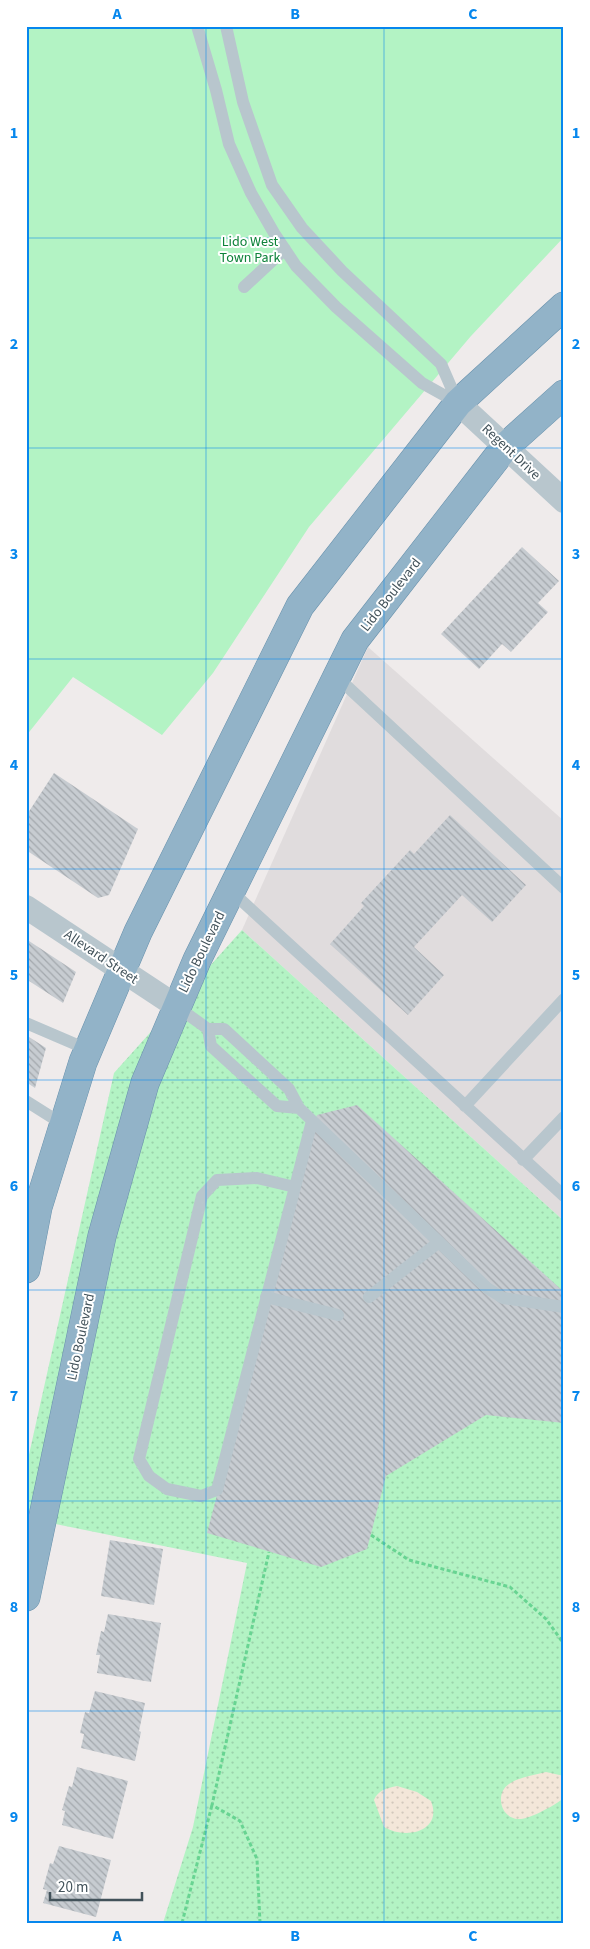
<svg xmlns="http://www.w3.org/2000/svg" width="590" height="1949" font-family="'Source Sans 3',sans-serif">
<style>
.education{fill:#e0dcdd}
.grass{fill:url(#grass-dots)}
.sand{fill:url(#sand-dots)}
.park{fill:#b3f3c4}
.building{fill:url(#building-back-hatch)}
.lines{fill:none;stroke-linecap:round;stroke-linejoin:round}
.trunk-casing{stroke:#6891ac;stroke-width:29}
.path{stroke:#68d492;stroke-width:3;stroke-dasharray:4 2.5;stroke-linecap:butt}
.service{stroke:#b8c6cd;stroke-width:12}
.minor{stroke:#b8c6cd;stroke-width:24}
.trunk{stroke:#92b3c8;stroke-width:28}
.grid{fill:none;stroke:#0687ed;stroke-width:1;stroke-opacity:0.55}
.labels{text-anchor:middle;dominant-baseline:central;stroke-width:4;stroke-linejoin:round;paint-order:stroke}
.park-label{font-size:14px;fill:#0d8239;stroke:#fff}
.street-label{font-size:14px;fill:#42525a;stroke:#fff}
.neatline{fill:none;stroke:#0687ed;stroke-width:2}
.grid-label{font-size:16px;text-anchor:middle;font-weight:bold;fill:#0687ed}
</style>
<defs>
<pattern id="grass-dots" width="8" height="8" patternUnits="userSpaceOnUse" patternTransform="scale(1.25)"><rect width="8" height="8" fill="#b3f3c4"/><path d="M2 2h.1M6 6h.1" fill="none" stroke="#9bd2ab" stroke-width="1.8" stroke-linecap="round"/></pattern>
<pattern id="sand-dots" width="8" height="8" patternUnits="userSpaceOnUse" patternTransform="scale(1.25)"><rect width="8" height="8" fill="#f3e7d9"/><path d="M2 2h.1M6 6h.1" fill="none" stroke="#d2c8bc" stroke-width="1.8" stroke-linecap="round"/></pattern>
<pattern id="building-back-hatch" width="6" height="6" patternUnits="userSpaceOnUse" patternTransform="scale(1.25)"><rect width="6" height="6" fill="#c7ccd1"/><path d="M-1 5l2 2M0 0l6 6M5-1l2 2" fill="none" stroke="#a3a8ad"/></pattern>
</defs>
<rect width="100%" height="100%" fill="#efebeb"/>
<!-- education -->
<path class="education" d="M368,647L564,821V1221L242,930Z"/>
<!-- grass -->
<path class="grass" d="M242,930L564,1221V1923H163L193,1827L247,1563L26,1518V1468L114,1073Z"/>
<!-- sand -->
<path class="sand" d="M546,1772L564,1776V1798C555,1805 529,1820 518,1819C500,1818 495,1793 509,1784C519,1777 534,1775 546,1772Z
M397,1786L417,1792L431,1801C443,1832 405,1840 384,1827L374,1800C378,1790 387,1788 397,1786Z"/>
<!-- park -->
<path class="park" d="M26,26H564V237L471,336L309,527L213,673L162,735L73,677L26,736Z"/>
<!-- building -->
<path class="building" d="M522,547L559,581L538,603L548,612L511,652L502,644L479,669L441,634Z
M54,773L138,829L109,895L98,898L26,850V816Z
M450,815L526,885L492,922L462,895L414,947L444,975L408,1015L330,944L364,906L361,903L410,850L414,854Z
M26,939L76,972L63,1003L26,979Z
M26,1035L46,1048L35,1088L26,1082Z
M357,1105L564,1292V1423L486,1415L386,1476L367,1549L321,1567L207,1533L317,1115Z
M110,1540L163,1549L154,1605L101,1596Z
M108,1614L161,1623L151,1682L97,1673L100,1655H96L101,1631L104,1632Z
M95,1691L145,1703L139,1731L141,1732L135,1761L81,1748L84,1734L80,1733L85,1712L89,1713Z
M77,1767L128,1781L113,1839L62,1825L65,1811L62,1810L69,1786L72,1787Z
M59,1846L111,1860L96,1917L43,1903L47,1890L43,1889L50,1863L53,1864Z"/>
<g class="lines">
<!-- trunk casing -->
<g class="trunk-casing">
<path id="trunk" d="M26,1269L38,1207L83,1062L138,932L300,606L458,403L564,306
M26,1597L102,1236L145,1083L197,960L355,640L505,447L564,394"/>
</g>
<!-- path -->
<path class="path" d="M371,1535L409,1560L510,1587L546,1619L564,1644
M182,1923L212,1805
M260,1923L257,1859L240,1821L212,1805L269,1552"/>
<!-- service -->
<path class="service" d="M197,26L216,90L229,144L251,193L274,233L296,266L336,307L422,383L458,403
M226,26L243,102L272,185L302,228L342,271L441,364L458,403
M244,287L285,249
M337,677L564,888
M231,891L564,1196
M176,1006L208,1029H224L289,1089L299,1108L277,1106L211,1046L208,1029
M26,1023L89,1050
M26,1101L64,1125
M465,1106L564,999
M299,1108L487,1288L503,1298L564,1307
M523,1160L564,1117
M295,1187L257,1178L217,1180L202,1196L139,1459L149,1476L167,1489L201,1496L217,1490L312,1121
M266,1297L338,1315
M369,1297L439,1242"/>
<!-- minor -->
<path class="minor" d="M458,403L564,501
M26,907L176,1006"/>
<!-- trunk -->
<use href="#trunk" class="trunk"/>
</g>
<!-- grid -->
<path class="grid" d="M206,26V1923M384,26V1923M26,238H564M26,448H564M26,659H564M26,869H564M26,1080H564M26,1290H564M26,1501H564M26,1711H564"/>
<g class="labels">
<!-- park labels -->
<g class="park-label">
<text x="250" y="242">Lido West<tspan x="250" dy="16">Town Park</tspan></text>
</g>
<!-- street labels -->
<g class="street-label">
<text transform="translate(511 452) rotate(43)">Regent Drive</text>
<text transform="translate(391 595) rotate(-52)">Lido Boulevard</text>
<text transform="translate(202 952) rotate(-64)">Lido Boulevard</text>
<text transform="translate(101 957) rotate(34)">Allevard Street</text>
<text transform="translate(81 1337) rotate(-78)">Lido Boulevard</text>
</g>
</g>
<!-- border -->
<rect width="590" height="1949" fill="none" stroke="#ffffff" stroke-width="55"/>
<!-- scale -->
<path d="M50 1892v8h92v-8" fill="none" stroke="#42525a" stroke-width="2.5"/>
<text x="58" y="1892" font-size="15" fill="#42525a" stroke="#ffffff" stroke-width="4" paint-order="stroke">20 m</text>
<rect x="28" y="28" width="534" height="1894" class="neatline"/>
<g class="grid-label">
<text x="117" y="19">A</text>
<text x="295" y="19">B</text>
<text x="473" y="19">C</text>
<text x="14" y="138">1</text>
<text x="576" y="138">1</text>
<text x="14" y="349">2</text>
<text x="576" y="349">2</text>
<text x="14" y="559">3</text>
<text x="576" y="559">3</text>
<text x="14" y="770">4</text>
<text x="576" y="770">4</text>
<text x="14" y="980">5</text>
<text x="576" y="980">5</text>
<text x="14" y="1191">6</text>
<text x="576" y="1191">6</text>
<text x="14" y="1401">7</text>
<text x="576" y="1401">7</text>
<text x="14" y="1612">8</text>
<text x="576" y="1612">8</text>
<text x="14" y="1822">9</text>
<text x="576" y="1822">9</text>
<text x="117" y="1941">A</text>
<text x="295" y="1941">B</text>
<text x="473" y="1941">C</text>
</g>
</svg>
